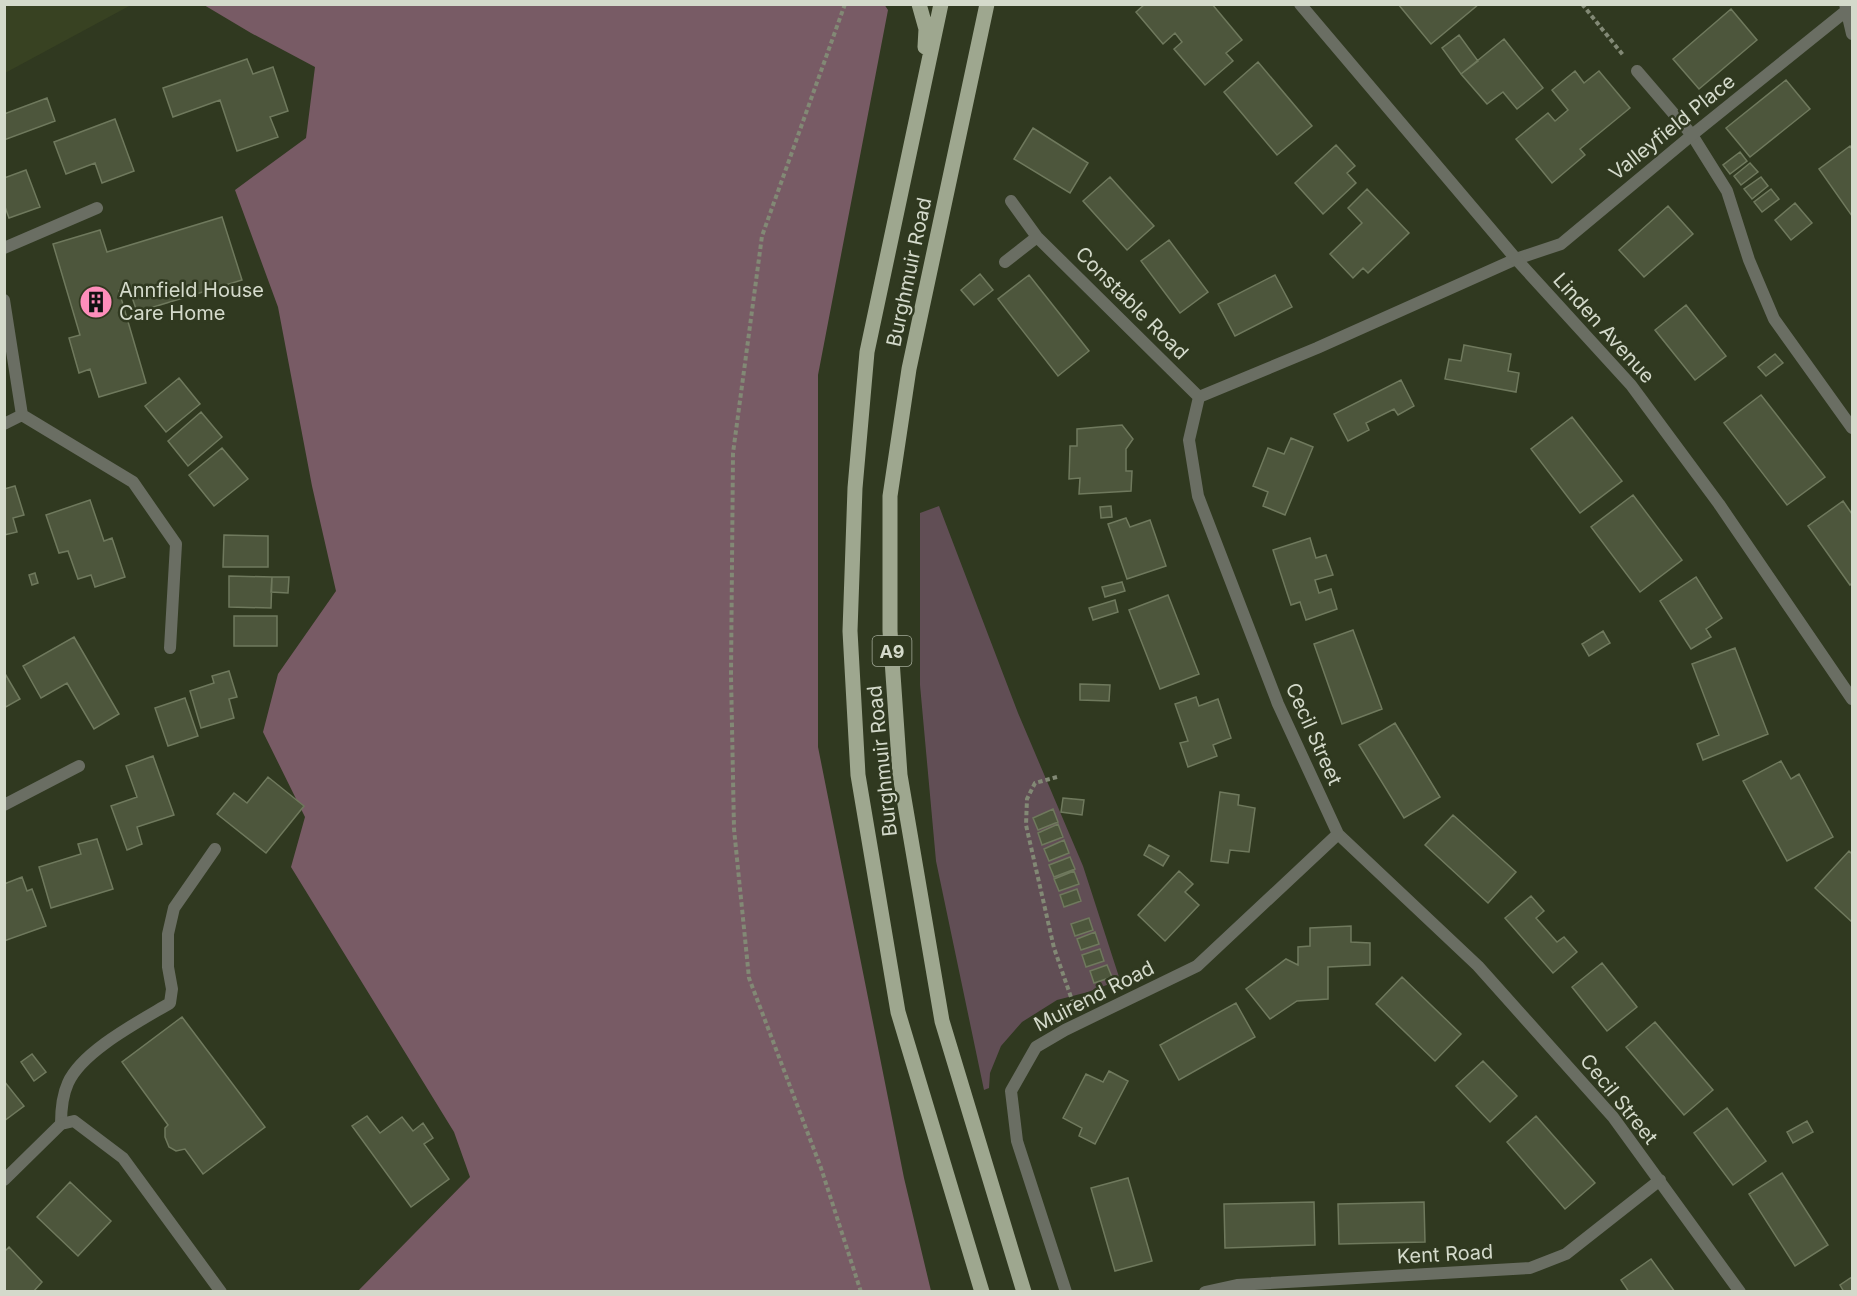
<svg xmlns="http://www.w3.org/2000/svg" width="1857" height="1296" font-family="Inter,sans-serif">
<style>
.built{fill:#384222}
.green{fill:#614e55}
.forest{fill:#785b65}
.building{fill:#4d563c;stroke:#6f795d;stroke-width:1.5}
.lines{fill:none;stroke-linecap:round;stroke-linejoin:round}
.path{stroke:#828975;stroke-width:4;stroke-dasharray:4.5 3;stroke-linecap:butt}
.service{stroke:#6a6e63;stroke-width:12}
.minor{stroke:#6a6e63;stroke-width:12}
.tertiary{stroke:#6a6e63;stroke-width:12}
.primary{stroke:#9ea78f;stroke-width:15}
.labels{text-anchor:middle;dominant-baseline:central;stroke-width:5;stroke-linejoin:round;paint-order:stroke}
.shield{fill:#303920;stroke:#a3aa98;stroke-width:1.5}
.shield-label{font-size:18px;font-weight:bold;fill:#d4dacb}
.street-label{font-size:20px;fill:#d4dacb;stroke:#303920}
.poi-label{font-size:20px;fill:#d4dacb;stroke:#303920;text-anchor:start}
</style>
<rect width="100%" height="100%" fill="#303920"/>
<!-- built -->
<path class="built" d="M5,4H131V5L5,73Z"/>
<!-- green -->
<path class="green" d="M939,506L1018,713L1083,866L1120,980L1088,992L1057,1000L1022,1022L1001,1046L990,1073L989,1088L984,1090L936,861L920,685V513Z"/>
<!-- forest -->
<path class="forest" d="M884,4L888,10L818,375V747L904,1178L931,1291H358L470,1177L454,1132L291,867L305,817L263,732L278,674L336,591L312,486L278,307L235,190L306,138L315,67L251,33L204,5Z"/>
<!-- building -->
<path class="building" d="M1145,4H1212L1242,40L1226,53L1233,61L1205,85L1174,49L1182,42L1175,33L1163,44L1136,12Z
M1398,4H1479L1431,44Z
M1731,9L1757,40L1699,89L1673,59Z
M1459,35L1478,61L1461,74L1442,48Z
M1504,39L1543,88L1517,109L1503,92L1487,104L1461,74Z
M247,59L253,74L273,67L288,111L270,117L278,137L237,151L220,100L173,117L163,88Z
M1258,62L1312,126L1277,155L1224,92Z
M1575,71L1584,83L1599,71L1630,108L1580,149L1585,155L1552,183L1516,139L1548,113L1555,121L1568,110L1552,90Z
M1786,80L1810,109L1750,157L1726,128Z
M47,98L55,121L4,140V114Z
M115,119L134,171L102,183L95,163L66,174L54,142Z
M1033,128L1088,163L1070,193L1014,159Z
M1336,145L1355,166L1347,173L1356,183L1323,214L1295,183Z
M1850,146L1852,149V216L1819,169Z
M1740,152L1747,161L1730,174L1723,165Z
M1750,163L1758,172L1741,185L1734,176Z
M26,170L40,207L9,218L4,204V178Z
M1110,177L1154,226L1127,250L1083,201Z
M1761,177L1768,186L1752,199L1744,189Z
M1367,189L1409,233L1368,273L1363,268L1353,278L1330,254L1362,223L1348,208Z
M1771,189L1779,199L1762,212L1754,202Z
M1795,203L1812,223L1791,240L1775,220Z
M1668,206L1693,234L1644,277L1619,250Z
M222,217L242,280L137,312L129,288L119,291L146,383L99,397L90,369L79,373L69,338L80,335L53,244L100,230L107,252Z
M1169,240L1208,292L1180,313L1141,261Z
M980,274L993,290L974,305L961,290Z
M1029,275L1089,351L1058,376L998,299Z
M1275,275L1292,307L1235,336L1218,304Z
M1686,305L1726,356L1695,380L1655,330Z
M1464,345L1511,354L1508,371L1519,373L1516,392L1445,379L1449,359L1461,361Z
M1775,354L1783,363L1766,376L1758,367Z
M179,378L200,404L166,432L145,406Z
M1401,380L1414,406L1398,415L1394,409L1366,423L1369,430L1348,441L1334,414Z
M1761,395L1825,477L1787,505L1724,423Z
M201,412L222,437L188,466L168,441Z
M1572,417L1622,481L1580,513L1531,449Z
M1122,425L1133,439L1126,449V471H1132L1131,491L1079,494L1080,478L1069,479L1070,446H1077V429Z
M1291,438L1313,447L1285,515L1263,506L1268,492L1253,486L1268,448L1284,454Z
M222,448L248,479L214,506L189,475Z
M15,486L24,515L13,518L17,532L4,535V489Z
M1633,495L1682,560L1640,592L1591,527Z
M90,500L104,541L112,538L125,577L95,587L91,575L78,579L68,551L59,553L46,515Z
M1843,501L1852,514V583L1850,585L1808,526Z
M1111,506L1112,517L1101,518L1100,507Z
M1126,518L1130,527L1150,520L1166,566L1127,579L1108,524Z
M224,535L268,536V567H223Z
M1310,538L1316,558L1326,555L1333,575L1315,580L1319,593L1331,589L1337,609L1306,620L1300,602L1291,605L1273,550Z
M35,573L38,583L32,585L29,575Z
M229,576L272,577L271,608L229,607Z
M272,577H289L288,593L271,592Z
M1696,577L1722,618L1706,629L1711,637L1691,649L1660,601Z
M1122,582L1125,591L1105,597L1102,587Z
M1168,595L1199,674L1160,689L1129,610Z
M1115,600L1118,612L1093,620L1089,608Z
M234,616H277V646H234Z
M1353,630L1382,709L1342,724L1314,644Z
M1603,631L1610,643L1589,656L1582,644Z
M74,637L119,714L94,729L67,683L41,698L23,666Z
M1735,648L1768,734L1703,760L1697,744L1719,735L1692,664Z
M229,671L237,697L229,699L234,718L201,728L190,691L214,683L212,676Z
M4,672L20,699L4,708Z
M1080,684L1110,685L1109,701L1080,700Z
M1196,697L1199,706L1218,699L1231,738L1213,745L1217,756L1188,767L1180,743L1188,741L1175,704Z
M185,698L198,736L168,746L155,708Z
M1395,723L1440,797L1404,818L1359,745Z
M153,756L174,815L137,827L142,844L127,850L111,806L137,797L126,766Z
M1781,761L1791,779L1799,774L1833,837L1787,861L1743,781Z
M268,777L304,806L266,853L217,814L234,793L247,803Z
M1220,792L1239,795L1238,805L1255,808L1249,852L1230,850L1228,863L1211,861Z
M1063,798L1084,800L1082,815L1061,812Z
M1053,809L1058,822L1038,830L1033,818Z
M1453,815L1516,872L1488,903L1425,845Z
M1058,824L1063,837L1042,845L1038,833Z
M97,839L113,889L51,908L39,867L81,854L78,844Z
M1064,840L1069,853L1049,861L1044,849Z
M1149,845L1169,856L1163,866L1144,855Z
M1849,851L1852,854V922L1815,888Z
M1070,857L1075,869L1054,877L1049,865Z
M1074,871L1079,884L1059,891L1054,879Z
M1179,871L1193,884L1185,892L1199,905L1165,941L1138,915Z
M22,877L27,891L32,889L46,926L4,941V884Z
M1077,889L1081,901L1064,907L1060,895Z
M1531,896L1544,911L1536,918L1557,942L1564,937L1577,952L1553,973L1505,918Z
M1089,918L1093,930L1075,936L1071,924Z
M1351,926V942L1370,943V965L1328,967V999L1297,1001L1270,1019L1246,989L1286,959L1298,965V947L1310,946V928Z
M1095,932L1099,944L1081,950L1077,939Z
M1100,949L1104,961L1086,967L1082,955Z
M1602,963L1637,1007L1607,1031L1572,987Z
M1107,965L1112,977L1094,983L1090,971Z
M1402,977L1461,1034L1435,1061L1376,1004Z
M1236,1003L1255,1037L1179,1080L1160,1045Z
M182,1017L265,1127L203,1174L185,1149L176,1151L169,1147L165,1137V1128L168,1125L122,1062Z
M1655,1022L1713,1090L1684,1115L1626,1047Z
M32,1054L46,1072L34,1081L21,1062Z
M1483,1061L1517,1096L1490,1122L1456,1086Z
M1109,1071L1128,1081L1095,1144L1079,1136L1082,1128L1063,1118L1086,1074L1103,1082Z
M4,1081L24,1106L4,1121Z
M1727,1108L1766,1161L1733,1185L1694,1133Z
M367,1116L380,1133L402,1117L413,1131L423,1123L433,1138L424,1144L449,1179L411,1207L352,1126Z
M1536,1116L1595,1183L1565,1209L1507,1142Z
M1807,1121L1813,1132L1793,1143L1787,1132Z
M1782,1173L1828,1245L1795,1266L1749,1194Z
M1128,1178L1152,1261L1115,1271L1091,1188Z
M70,1182L111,1221L78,1256L37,1217Z
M1314,1202L1315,1245L1225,1248L1224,1204Z
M1424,1202L1425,1242L1339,1244L1338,1204Z
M9,1247L42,1282L33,1292H4V1252Z
M1651,1259L1675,1292H1629L1621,1280Z
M1852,1277V1292H1844L1840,1285Z"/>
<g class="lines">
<!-- path -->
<path class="path" d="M845,4L762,236L733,453L731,675L734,829L749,978L821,1168L861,1292
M1582,4L1623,55
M1057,777L1035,783L1027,799L1026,825L1054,948L1073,1003"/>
<!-- service -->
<path class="service" d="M1637,71L1692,135L1727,191L1749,260L1774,319L1852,428
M61,1124C61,1109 62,1096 68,1083C82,1051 140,1021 170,1003L172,989L168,967V934L174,908L215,849"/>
<!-- minor -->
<path class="minor" d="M1845,4L1852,34
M1011,201L1037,237L1199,397
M4,248L97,208
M1005,262L1037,237
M4,300L22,415
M4,424L22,415L133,482L176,544L170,648
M4,805L79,766
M4,1180L61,1124L74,1121L123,1158L221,1292
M1066,1292L1017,1141L1011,1091L1036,1047L1065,1030L1197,966L1338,834
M1205,1292L1237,1285L1530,1268L1566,1254L1660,1180
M1740,1292L1613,1117L1478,966L1338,834L1278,704L1198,496L1189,440L1199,397L1317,348L1516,259L1561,244L1692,135L1846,11"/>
<!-- tertiary -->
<path class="tertiary" d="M1300,4L1516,259L1631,385L1719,504L1852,699"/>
<!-- primary -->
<path class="primary" d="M919,4L926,29L925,47
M941,4L867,352L855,488L850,631L858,775L898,1012L982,1292
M987,4L909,369L890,496V631L900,775L942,1021L1024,1292"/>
</g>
<!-- icons -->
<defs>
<g id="building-disc" transform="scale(1.725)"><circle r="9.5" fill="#fe8ebb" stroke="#303920"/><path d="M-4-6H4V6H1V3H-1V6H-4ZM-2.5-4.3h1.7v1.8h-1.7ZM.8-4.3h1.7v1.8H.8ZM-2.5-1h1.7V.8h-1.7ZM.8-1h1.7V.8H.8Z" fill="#111"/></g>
</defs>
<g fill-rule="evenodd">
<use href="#building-disc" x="96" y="302"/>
</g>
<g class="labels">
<!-- shield labels -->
<rect class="shield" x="872.5" y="636" width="39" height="30" rx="4.5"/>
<g class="shield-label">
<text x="892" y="651">A9</text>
</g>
<!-- street labels -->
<g class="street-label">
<text transform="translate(1672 127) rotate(-39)">Valleyfield Place</text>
<text transform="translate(909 272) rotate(-78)">Burghmuir Road</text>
<text transform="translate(1132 303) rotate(45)">Constable Road</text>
<text transform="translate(1604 328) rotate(48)">Linden Avenue</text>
<text transform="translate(1314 734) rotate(66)">Cecil Street</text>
<text transform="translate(882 761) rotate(-96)">Burghmuir Road</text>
<text transform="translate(1094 996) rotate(-27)">Muirend Road</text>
<text transform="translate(1619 1099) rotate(51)">Cecil Street</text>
<text transform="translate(1445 1254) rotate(-3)">Kent Road</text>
</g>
<!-- poi labels -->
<g class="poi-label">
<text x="119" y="290">Annfield House<tspan x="119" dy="23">Care Home</tspan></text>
</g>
</g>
<!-- border -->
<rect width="1857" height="1296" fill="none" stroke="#d4dacb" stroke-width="12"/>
</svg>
